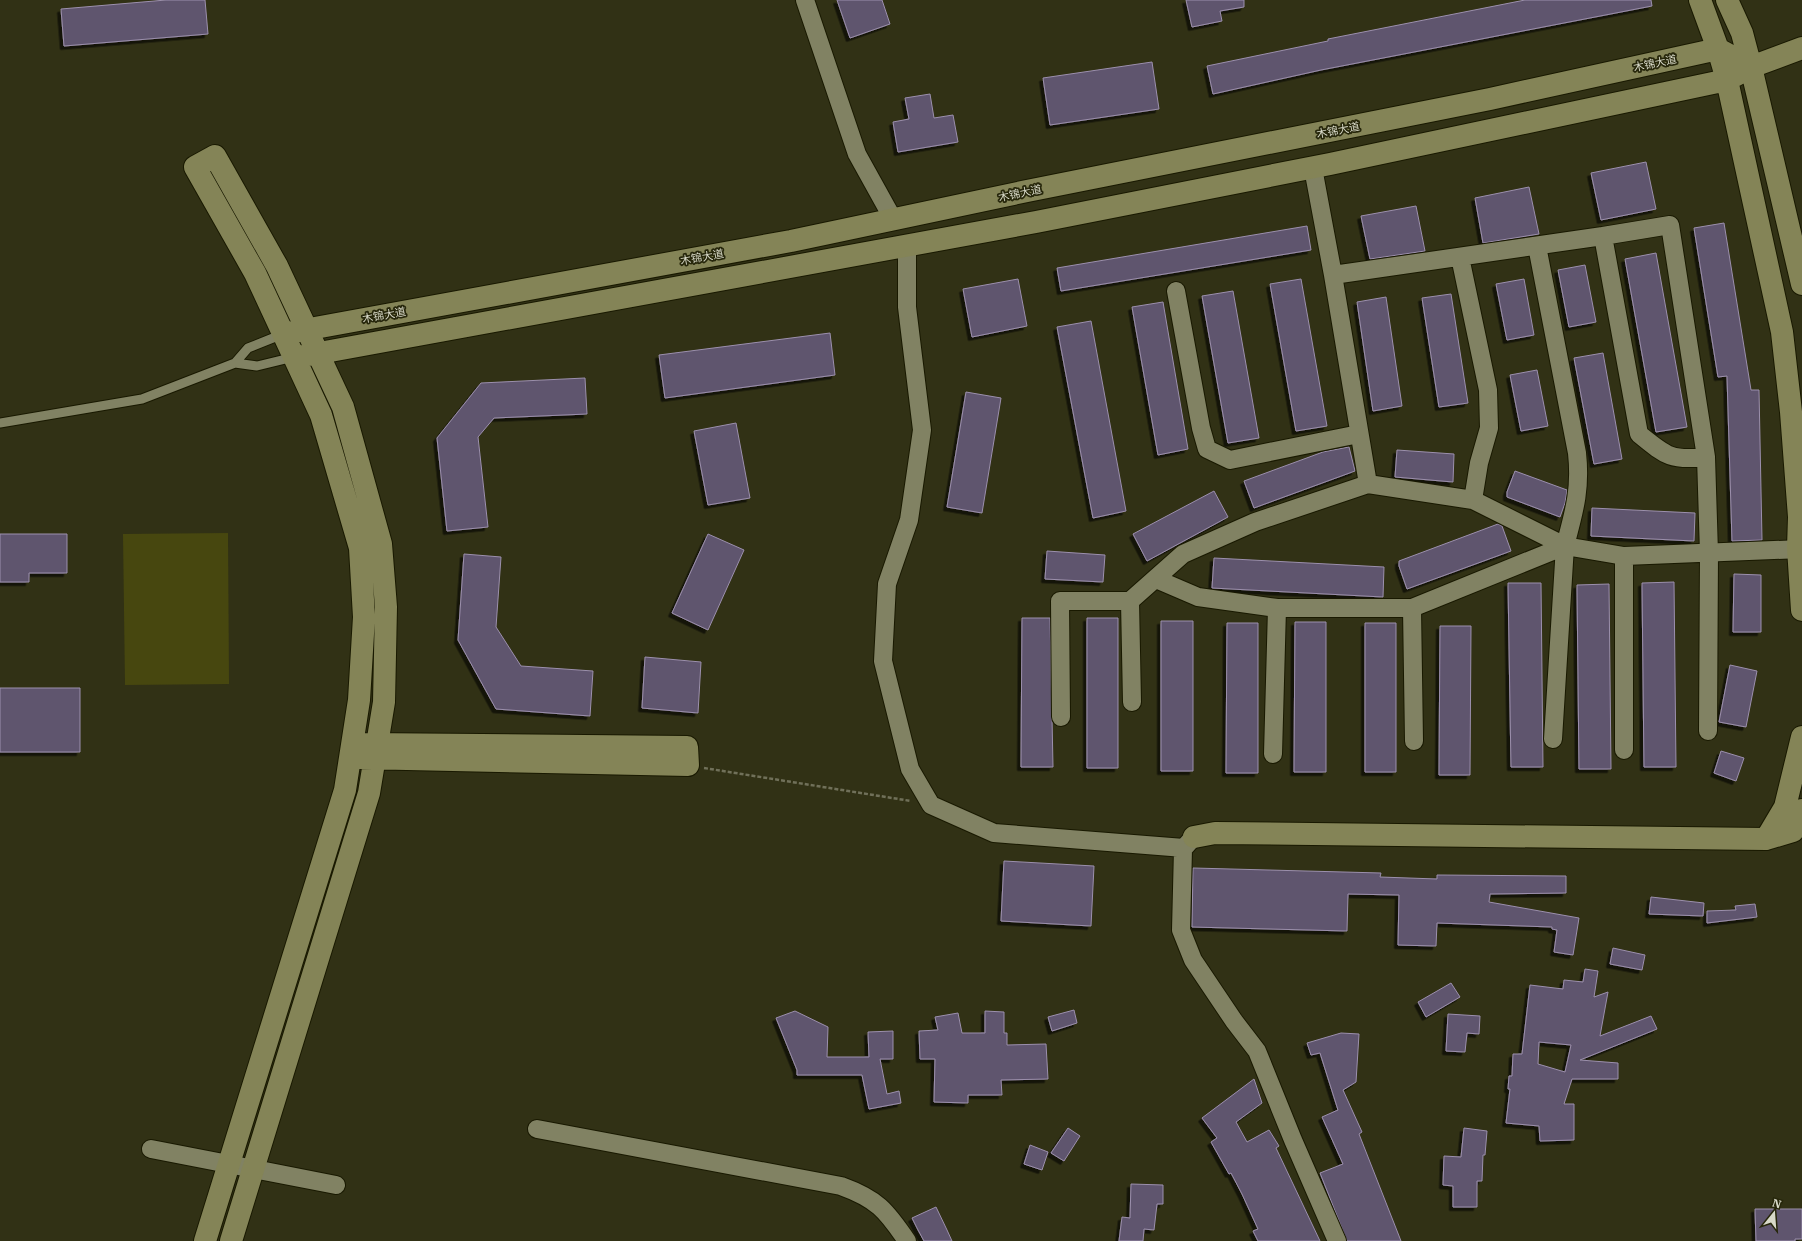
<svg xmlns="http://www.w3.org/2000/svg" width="1802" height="1241" font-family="'IBM Plex Serif','Noto Sans SC',serif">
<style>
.green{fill:#47470f}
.building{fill:#5f546e;stroke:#9c90ad;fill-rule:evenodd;filter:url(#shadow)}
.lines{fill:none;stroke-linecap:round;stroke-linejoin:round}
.lane-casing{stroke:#191900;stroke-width:11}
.street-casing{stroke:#191900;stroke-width:20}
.secondary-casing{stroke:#191900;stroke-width:24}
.path{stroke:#707059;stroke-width:2.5;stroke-dasharray:4 2;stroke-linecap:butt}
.lane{stroke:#818263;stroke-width:9}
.street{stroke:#818263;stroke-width:18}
.secondary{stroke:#848457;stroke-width:22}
.labels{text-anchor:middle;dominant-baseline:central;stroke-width:3.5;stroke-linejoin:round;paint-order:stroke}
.street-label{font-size:11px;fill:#d8d9c8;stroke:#27270b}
</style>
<defs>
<filter id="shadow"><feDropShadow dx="-3.5" dy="3.5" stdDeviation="0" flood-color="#0009"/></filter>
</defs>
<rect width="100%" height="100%" fill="#313115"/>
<!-- green -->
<path class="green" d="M228,533L229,684L125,685L123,534Z"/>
<!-- building -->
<path class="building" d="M166,0H205L208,34L64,46L61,9Z
M837,0H882L890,24L850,38Z
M1186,0H1244V7L1220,11L1222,21L1192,27Z
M1525,0H1651L1652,6L1321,70L1213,94L1207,66L1328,41V39Z
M1152,62L1159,109L1050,125L1043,78Z
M930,94L934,118L953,115L958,142L898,152L893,122L909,119L905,98Z
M1646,162L1656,209L1601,220L1591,173Z
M1529,187L1539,234L1483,243L1475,198Z
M1416,206L1425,251L1370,259L1361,216Z
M1724,223L1751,390H1759L1762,540L1732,541L1727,376L1718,377L1694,228Z
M1307,226L1311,250L1061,291L1057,268Z
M1656,253L1687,427L1656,432L1625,259Z
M1585,265L1596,322L1569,327L1558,270Z
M1018,279L1027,326L972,337L963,289Z
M1301,279L1327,426L1296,431L1270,284Z
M1524,279L1534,335L1507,340L1496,284Z
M1233,291L1259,438L1228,443L1202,296Z
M1451,294L1468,403L1439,407L1422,298Z
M1386,297L1402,406L1373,411L1357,302Z
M1163,302L1188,449L1158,455L1132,307Z
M1091,321L1126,511L1093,518L1057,327Z
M830,333L835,375L665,398L659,355Z
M1603,353L1622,459L1594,464L1574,358Z
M1537,370L1548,426L1521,431L1510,375Z
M585,378L587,414L494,418L478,437L488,527L447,531L437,438L481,383Z
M966,392L1001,398L982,513L947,507Z
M736,423L750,498L708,505L694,431Z
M1349,447L1355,471L1254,508L1244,481L1323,452Z
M1397,450L1454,454L1453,482L1395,477Z
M1515,471L1567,490L1565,503L1560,517L1507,497V492Z
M1214,491L1228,517L1147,561L1133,534Z
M1592,508L1695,513L1694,541L1591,536Z
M1498,524L1502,526L1511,551L1407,589L1399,566V561Z
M0,534H67V573H29V582H0Z
M708,534L744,550L708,630L672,613Z
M1047,551L1105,555L1103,582L1045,579Z
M464,554L501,557L496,627L521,666L593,671L590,716L496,709L458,640Z
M1214,558L1384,567L1383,597L1212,588Z
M1734,574L1761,575V632H1733Z
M1674,582L1676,767H1644L1642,583Z
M1508,583H1541L1543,767H1511Z
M1609,584L1611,769H1579L1577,585Z
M1022,618H1050L1053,767H1021Z
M1087,618H1118V768H1087Z
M1161,621H1193V771H1161Z
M1295,622H1326V772H1294Z
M1227,623H1258V773H1226Z
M1365,623H1396V772H1365Z
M1440,626H1471L1470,775H1439Z
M645,657L701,662L698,713L642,708Z
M1730,665L1757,671L1746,727L1719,722Z
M0,688H80V752H0Z
M1721,751L1744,758L1736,781L1714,773Z
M1004,861L1094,866L1091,926L1001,921Z
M1193,868L1381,873L1380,877L1437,879V875L1566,876V893L1490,894L1489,902L1579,918L1573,955L1554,952L1557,930L1552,929V927L1437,923L1436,946L1398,945L1399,895L1348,894L1347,931L1192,927Z
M1651,897L1704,903L1703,916L1649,914Z
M1755,904L1757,917L1707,923V911L1736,910L1735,906Z
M1613,948L1645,955L1642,970L1610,964Z
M1585,969L1598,971L1594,997L1608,992L1600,1036L1651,1016L1657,1029L1580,1060L1618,1063V1079H1572L1564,1104H1574V1140L1540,1141L1539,1126L1506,1123L1510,1089H1508L1509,1076H1512L1513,1054H1522L1530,985L1563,989L1564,980L1583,982ZM1539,1042L1571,1045L1565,1072L1538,1064Z
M1451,983L1460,997L1426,1017L1418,1002Z
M1074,1010L1077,1023L1052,1031L1048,1017Z
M795,1011L828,1027L827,1057H869L868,1032L893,1031V1059H880L887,1094L899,1091L901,1103L869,1109L862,1075H797V1070L776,1018Z
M985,1011L1004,1012V1033H1007V1045L1046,1044L1048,1079L1001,1080L1002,1095H968V1103L934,1102L935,1059H920L919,1031L938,1030L935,1017L958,1013L962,1033H985Z
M1448,1014L1480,1016L1479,1034L1467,1033L1465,1052L1446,1051Z
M1341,1033L1359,1034L1356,1082L1343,1090L1362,1132L1359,1134L1401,1241H1347L1320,1173L1343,1164L1322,1117L1338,1110L1320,1053L1311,1055L1307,1043Z
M1254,1079L1262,1103L1236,1122L1247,1142L1269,1130L1279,1146L1276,1148L1320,1241H1258L1253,1231L1258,1229L1242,1194L1231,1173L1229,1174L1211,1142L1217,1138L1202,1118Z
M1068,1128L1080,1136L1064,1161L1051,1153Z
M1464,1128L1487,1131L1485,1155H1483L1482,1181H1477V1207H1453V1186L1443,1185L1444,1156L1461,1157Z
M1030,1145L1048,1152L1042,1170L1024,1164Z
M1131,1184L1163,1185V1204H1157L1154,1230L1144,1229L1143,1241H1119L1122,1217L1130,1218Z
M936,1207L947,1230L952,1241H924L918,1230L912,1218Z
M1755,1209H1802V1239H1795V1241H1756Z"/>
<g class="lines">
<!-- lane casing -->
<g class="lane-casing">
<path id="lane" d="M235,363L257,366L294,357
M0,423L142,399L235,363L248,348L283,334"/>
</g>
<!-- street casing -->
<g class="street-casing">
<path id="street" d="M805,0L857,154L893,219
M1313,168L1333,275
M1603,236L1670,225L1706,457L1709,553L1708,731
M907,246V307L922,430L909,520L887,584L883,661L910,769L931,805L994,833L1184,848
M1537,246L1577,453C1581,490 1574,512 1565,546
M1460,257L1488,390L1489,428L1479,463L1473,500
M1176,291L1201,428L1207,449L1230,460L1359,434
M1368,484L1333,275L1603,236L1639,434C1666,456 1671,461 1706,457
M1156,579L1198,597L1277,608H1412L1565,546L1553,739
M1130,601L1132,702
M1412,608L1414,741
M1061,717L1060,601H1130L1183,554L1255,522L1368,484L1473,500L1565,546L1624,556L1802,549
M1624,750V556
M1273,754L1277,608
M1191,840L1183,849L1181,930L1193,960L1234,1021L1257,1051L1293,1140L1337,1241
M537,1129L841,1186C877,1199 886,1210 907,1241
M151,1149L336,1185"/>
</g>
<!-- secondary casing -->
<g class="secondary-casing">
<path id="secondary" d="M1700,0L1718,49L1727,80L1782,332L1791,412L1799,517L1798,548L1802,610
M1727,0L1742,33L1751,67L1802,284
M293,332L791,241L1027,191L1490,99L1718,49L1751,67
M303,356L1036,222L1330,164L1727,80L1751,67L1802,48
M361,758L688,765L687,747L364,744
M1194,837L1215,833L1766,839L1793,831L1802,810
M1766,839L1785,807L1802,737
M205,1241L345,790L359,700L364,617L360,548L321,415L255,273L195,167L215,156L277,266L343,407L381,544L386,607L384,702L369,793L231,1241"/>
</g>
<!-- path -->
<path class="path" d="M704,768L911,801"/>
<!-- lane -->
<use href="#lane" class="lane"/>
<!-- street -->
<use href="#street" class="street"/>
<!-- secondary -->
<use href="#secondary" class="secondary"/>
</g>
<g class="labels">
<!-- street labels -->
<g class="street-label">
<text transform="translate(1655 63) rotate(-12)">木锦大道</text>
<text transform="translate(1338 130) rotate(-11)">木锦大道</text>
<text transform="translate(1020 193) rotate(-12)">木锦大道</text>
<text transform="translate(702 257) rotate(-10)">木锦大道</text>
<text transform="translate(384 315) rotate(-10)">木锦大道</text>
</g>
</g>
<!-- north arrow -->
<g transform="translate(1774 1213) rotate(17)" stroke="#27270b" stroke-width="3" paint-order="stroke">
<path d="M0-3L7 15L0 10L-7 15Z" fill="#d8d9c8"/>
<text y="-6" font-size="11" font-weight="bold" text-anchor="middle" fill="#d8d9c8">N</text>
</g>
</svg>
